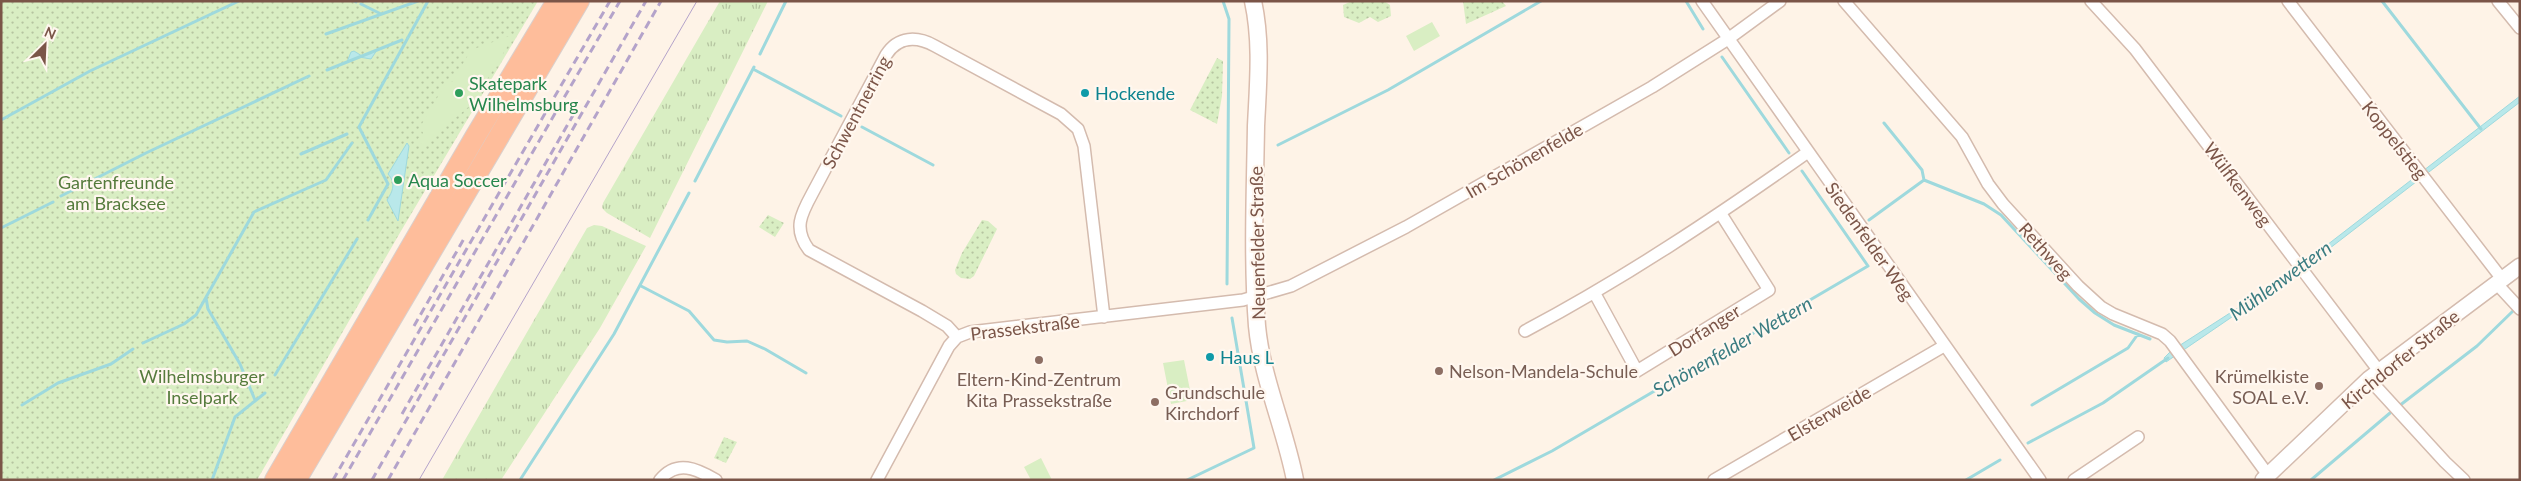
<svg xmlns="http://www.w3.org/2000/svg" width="2521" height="481" font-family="Lato,sans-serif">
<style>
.grass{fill:url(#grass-tufts)}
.park{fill:url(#park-dots)}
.pitch{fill:#d9eec3}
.water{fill:#b9e8ea;stroke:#9ed9dd}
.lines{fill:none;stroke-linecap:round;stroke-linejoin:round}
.stream{stroke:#9ed9dd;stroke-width:3}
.minor-casing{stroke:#d4bbae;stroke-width:14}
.tertiary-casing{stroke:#d4bbae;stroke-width:18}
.secondary-casing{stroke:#dabcad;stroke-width:19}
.trunk-casing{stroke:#dacfcc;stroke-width:22}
.minor{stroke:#fff;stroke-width:11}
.tertiary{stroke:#fff;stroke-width:15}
.secondary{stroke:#fff;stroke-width:16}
.trunk{stroke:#febd9b;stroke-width:20}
.tram{stroke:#b4a3ca;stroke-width:1}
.rail{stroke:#b4a3ca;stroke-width:3;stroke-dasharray:8 5;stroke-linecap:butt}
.leisure-dot{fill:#2e9e5b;stroke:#fff7ef;stroke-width:2}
.culture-dot{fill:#0f9aa8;stroke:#fff7ef;stroke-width:2}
.education-dot{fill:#8d6e63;stroke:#fff7ef;stroke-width:2}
.labels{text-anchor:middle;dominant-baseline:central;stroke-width:4.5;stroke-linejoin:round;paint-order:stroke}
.leisure-label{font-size:18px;fill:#27864d;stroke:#fff7ef;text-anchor:start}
.culture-label{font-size:18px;fill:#0d838f;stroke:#fff7ef;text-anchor:start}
.street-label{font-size:18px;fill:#7b5548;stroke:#fff7ef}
.park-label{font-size:18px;fill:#557b3c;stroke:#fff7ef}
.education-label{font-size:18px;fill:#785e54;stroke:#fff7ef;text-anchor:start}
.water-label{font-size:19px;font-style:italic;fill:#3a7c81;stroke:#fff7ef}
</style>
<defs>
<pattern id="grass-tufts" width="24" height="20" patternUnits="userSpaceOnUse" patternTransform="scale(1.25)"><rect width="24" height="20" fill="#d9eec3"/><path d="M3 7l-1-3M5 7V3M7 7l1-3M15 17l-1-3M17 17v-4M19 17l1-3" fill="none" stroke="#b5c4a0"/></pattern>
<pattern id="park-dots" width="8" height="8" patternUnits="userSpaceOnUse" patternTransform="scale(1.25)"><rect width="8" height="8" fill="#d9eec3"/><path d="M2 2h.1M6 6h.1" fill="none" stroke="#b5c4a0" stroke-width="1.8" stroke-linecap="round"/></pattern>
</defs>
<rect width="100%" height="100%" fill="#fef3e7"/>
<!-- grass -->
<path class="grass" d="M720,1H768L650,238L607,213L602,208L603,203Z
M594,225L602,226L646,246L600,328L501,480H442L587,228Z"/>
<!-- park -->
<path class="park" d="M1,1H538L401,231L257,480H1Z
M1352,1H1384L1390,5L1391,16L1378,22L1370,17L1359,23L1344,17L1343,5Z
M1502,1L1506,6L1466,24L1463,1Z
M1217,58L1223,61L1222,96L1217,124L1190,110Z
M768,215L784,223L775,237L759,227Z
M982,220L988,221L997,229L974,276L970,279L961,278L956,274L955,270L962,253Z
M724,437L737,442L726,463L714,458Z"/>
<!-- pitch -->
<path class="pitch" d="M1432,22L1440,36L1414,51L1406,36Z
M515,34L472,104L423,145L417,140L423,133L420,127L447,81L452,82L471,50Z
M1184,360L1192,400L1171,404L1163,363Z
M1041,458L1052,480H1031L1024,467Z"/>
<!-- water -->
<path class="water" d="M377,50L371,59L359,57L347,62L351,52L354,51L362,56Z
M2520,96V102L2308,265L2166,362L2164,358L2171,351L2261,293L2305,262Z
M407,143L409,146L398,221L387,200C393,191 396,183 388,174Z"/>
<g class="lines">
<!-- stream -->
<path class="stream" d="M354,1L356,2
M1223,1L1229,19L1227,284
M1686,1L1703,29
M2382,1L2481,129
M361,4L381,14
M326,34L418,1
M760,54L786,1
M1722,57L1789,153
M753,69L841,116
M327,70L402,40
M1,120L90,71L239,1
M1884,123L1922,170L1924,180L1984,204L2001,215L2079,299L2095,313L2114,325L2150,339
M862,127L933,165
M1278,145L1388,90L1541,1
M301,154L347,134
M695,181L754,67
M61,196L146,153L309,76
M368,220L388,184L359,127L428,1
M1869,220L1924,180
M1,228L53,202
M641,286L689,311L714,340L727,342L747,341L765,349L806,373
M206,298L208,309L240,364L255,400
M143,343L184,324L196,315L254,212L326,180L352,143
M275,375L357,239
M22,405L58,383L111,364L133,349
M2032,405L2128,348L2138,334
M2399,406L2477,346L2513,311
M2028,443L2103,403L2168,358
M212,480L235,417L265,393
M520,480L614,334L689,193
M1187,480L1254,448L1232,318
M1494,480L1552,451L1868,266L1802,171
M1966,480L2000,460
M2311,480L2390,413"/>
<!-- minor casing -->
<g class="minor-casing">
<path id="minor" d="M1702,1L2040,480
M1844,1L1962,137L1988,184L2003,204L2078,286L2101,307L2113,314L2162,334L2170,341L2268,475
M2091,1L2135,49L2379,371
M2288,1L2502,279
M2498,1L2520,28
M2496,283L2520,309
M1595,294L1637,371L1769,290L1721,214
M1525,331C1625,278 1716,217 1808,152
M957,337L947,326L922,311L809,250C793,229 801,214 812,194L886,55C898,36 917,36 935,46L1061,114L1078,129L1084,146L1104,317
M2369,379L2445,462L2464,480
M660,480C677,459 697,469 716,480
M877,480L949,346L957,337L970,332L1243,300L1291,286L1406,227L1652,87L1728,39L1780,1
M1714,480L1944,346
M2074,480L2138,437"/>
</g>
<!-- tertiary casing -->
<g class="tertiary-casing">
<path id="tertiary" d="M2263,480L2369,379L2520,266"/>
</g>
<!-- secondary casing -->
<g class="secondary-casing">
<path id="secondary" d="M1253,1C1262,42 1258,84 1256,126C1255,192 1252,259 1257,326C1262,379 1285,428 1295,480"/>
</g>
<!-- trunk casing -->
<g class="trunk-casing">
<path id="trunk" d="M275,480L475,137L557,1
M296,480L579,1"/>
</g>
<!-- minor -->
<use href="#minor" class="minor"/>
<!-- tertiary -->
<use href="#tertiary" class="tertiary"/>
<!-- secondary -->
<use href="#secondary" class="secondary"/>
<!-- trunk -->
<use href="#trunk" class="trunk"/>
<!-- tram -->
<path class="tram" d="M419,480L697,1"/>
<!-- rail -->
<path class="rail" d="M414,326L465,237
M402,414L576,110
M333,480L610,1
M343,480L620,1
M372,480L646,1
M388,480L661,1"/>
</g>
<!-- markers -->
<g class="leisure-dot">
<circle cx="459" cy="93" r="5"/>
<circle cx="398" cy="180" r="5"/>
</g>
<g class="culture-dot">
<circle cx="1085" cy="93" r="5"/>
<circle cx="1210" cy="357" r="5"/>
</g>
<g class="education-dot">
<circle cx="1039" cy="360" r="5"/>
<circle cx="1439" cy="371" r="5"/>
<circle cx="2319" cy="386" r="5"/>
<circle cx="1155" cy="402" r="5"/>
</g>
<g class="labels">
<!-- leisure labels -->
<g class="leisure-label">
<text x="469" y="83">Skatepark<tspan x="469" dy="21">Wilhelmsburg</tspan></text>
<text x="408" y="180">Aqua Soccer</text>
</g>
<!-- culture labels -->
<g class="culture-label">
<text x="1095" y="93">Hockende</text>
<text x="1220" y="357">Haus L</text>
</g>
<!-- street labels -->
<g class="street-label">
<text transform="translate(856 112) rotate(-62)">Schwentnerring</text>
<text transform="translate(2395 140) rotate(52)">Koppelstieg</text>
<text transform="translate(1524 160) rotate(-30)">Im Schönenfelde</text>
<text transform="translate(2238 184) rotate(53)">Wülfkenweg</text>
<text transform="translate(1870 241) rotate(55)">Siedenfelder Weg</text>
<text transform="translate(1257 243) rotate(-91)">Neuenfelder Straße</text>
<text transform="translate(2046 251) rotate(48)">Rethweg</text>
<text transform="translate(1025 327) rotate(-7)">Prassekstraße</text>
<text transform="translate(1704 330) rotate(-32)">Dorfanger</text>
<text transform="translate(2400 359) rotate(-39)">Kirchdorfer Straße</text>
<text transform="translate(1829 413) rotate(-30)">Elsterweide</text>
</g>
<!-- park labels -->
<g class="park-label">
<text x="116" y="182">Gartenfreunde<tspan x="116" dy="21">am Bracksee</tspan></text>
<text x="202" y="376">Wilhelmsburger<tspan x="202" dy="21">Inselpark</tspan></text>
</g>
<!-- education labels -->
<g class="education-label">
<text x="1449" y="371">Nelson-Mandela-Schule</text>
<text x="2309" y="376" text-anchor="end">Krümelkiste<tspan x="2309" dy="21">SOAL e.V.</tspan></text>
<text x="1039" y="379" text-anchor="middle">Eltern-Kind-Zentrum<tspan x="1039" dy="21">Kita Prassekstraße</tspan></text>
<text x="1165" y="392">Grundschule<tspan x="1165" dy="21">Kirchdorf</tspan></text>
</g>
<!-- water labels -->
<g class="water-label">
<text transform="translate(2280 280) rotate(-36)">Mühlenwettern</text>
<text transform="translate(1732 346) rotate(-30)">Schönenfelder Wettern</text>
</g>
</g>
<!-- border -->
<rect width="2521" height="481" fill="none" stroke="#7b5548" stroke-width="5"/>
<!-- north arrow -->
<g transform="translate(45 45) rotate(24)" stroke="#fff7ef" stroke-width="4" paint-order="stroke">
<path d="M0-4L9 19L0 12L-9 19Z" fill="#7b5548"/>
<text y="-8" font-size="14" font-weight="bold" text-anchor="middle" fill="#7b5548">N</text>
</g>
</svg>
